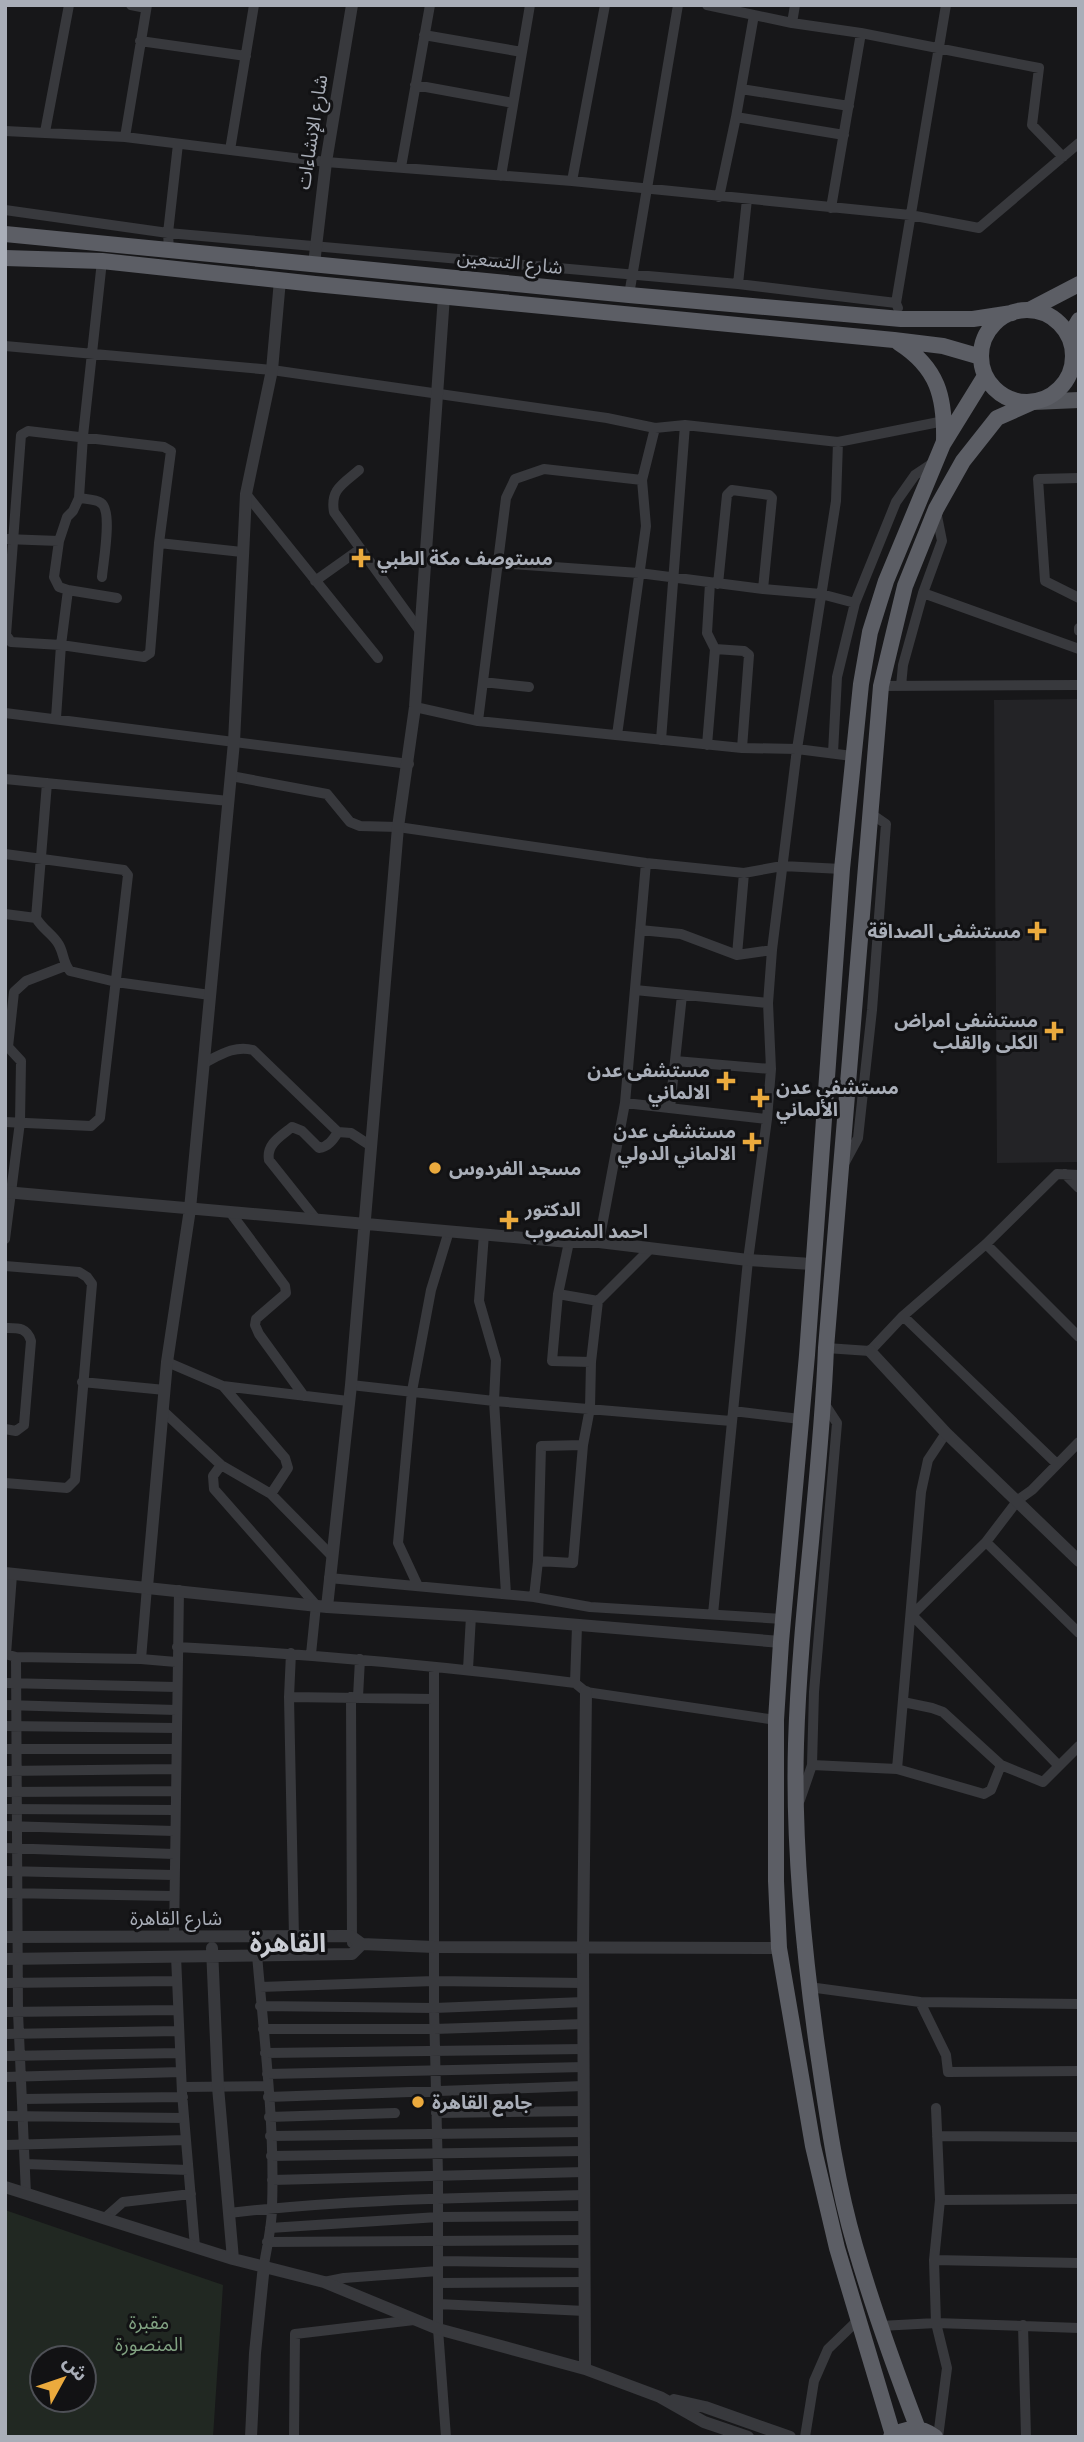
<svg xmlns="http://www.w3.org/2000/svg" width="1084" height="2442" font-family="Inter,'Noto Sans Arabic',sans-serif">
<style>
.built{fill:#232326}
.green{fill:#212822;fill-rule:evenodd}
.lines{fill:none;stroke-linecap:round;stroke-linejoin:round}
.minor{stroke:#38393d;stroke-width:10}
.tertiary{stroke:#38393d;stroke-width:12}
.primary{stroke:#54565c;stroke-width:16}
.trunk{stroke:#5c5e65;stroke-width:16}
.poi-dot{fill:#ebaa3d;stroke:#121214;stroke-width:2.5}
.labels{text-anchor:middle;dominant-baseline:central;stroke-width:6;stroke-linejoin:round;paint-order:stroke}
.street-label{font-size:19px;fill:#a9aeb8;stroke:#121214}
.poi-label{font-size:19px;font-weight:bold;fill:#a9aeb8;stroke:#121214;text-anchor:start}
.park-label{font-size:19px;fill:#81a282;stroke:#121214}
.district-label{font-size:26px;font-weight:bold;fill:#cacdd4;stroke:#121214}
</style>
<rect width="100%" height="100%" fill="#171719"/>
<!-- built -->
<path class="built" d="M1079,699V1162L997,1163L994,700Z"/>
<!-- green -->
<path class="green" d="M5,2210L223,2285L213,2437H5ZM42,2358H84V2400H42Z"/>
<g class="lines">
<!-- minor -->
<path class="minor" d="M131,5L146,8
M707,5L792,23L861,33L1039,68L1032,125L1063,157
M792,23L795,5
M424,35L522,52
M140,41L246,56
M415,85L513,103
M741,89L849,106
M736,117L844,135
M5,131L125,137L326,162L572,181L910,215L979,228L1079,143
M45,132L69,5
M125,137L147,5
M230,150L254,5
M401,167L430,5
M501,176L530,5
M572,181L605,5
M719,197L736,117L754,15
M831,208L861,33
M5,210L168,233L738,284L896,303
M169,250L168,233L178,144
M738,284L747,199
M629,295L678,5
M898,308L896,303L946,5
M5,346L272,370L607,418L655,428L685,425L838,442L944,421
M28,431L164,447L171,451L159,543L150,653L144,657L61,645L11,642L6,635L21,435Z
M359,470C343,484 330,489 334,512L420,631
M1079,478L1038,479L1045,581L1079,598
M246,494L378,658
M79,498C85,499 96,499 101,503C113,511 103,563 102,577
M5,539L59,541
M159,543L242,552
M498,563L639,573L763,589L821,594L855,603
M315,581L360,549
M718,584L727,495L732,490L769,495L772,498L763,589
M68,590L117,598
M923,593L1079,649
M1079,628V631
M715,649L744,651L749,655L742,748
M483,682L529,687
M881,686L1079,685
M901,686L903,665L923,593L942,541L936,511
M415,707L478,721L742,748L797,749L852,756
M5,713L409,764
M56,718L61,645L68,590L59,587L54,577L59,541L67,517L73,511L79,498L83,436L102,261
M478,721L506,498L515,479L544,469L642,480
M617,735L646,526L642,480L655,428
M661,740L685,425
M707,745L715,649L707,633L710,583
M833,753L837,677L855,603L896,502L915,475L933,463
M231,776L327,794L350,822L360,826L398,827L646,863L744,873L782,866L842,869
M5,779L229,801
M47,783L36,918C43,930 53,934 59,945C64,954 63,963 70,971L116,982L210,995
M5,854L124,870L128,875L100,1118L91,1126L5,1122
M5,914L36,918
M640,930L681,934L737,955L772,950
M737,955L744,873
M635,990L768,1003
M675,1061L771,1069
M204,1063C220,1055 235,1045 253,1050L338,1132L351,1133L371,1146
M625,1103L767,1119
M670,1108L682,995
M845,1162L858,1138L872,1010L886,824L870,813
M1065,1174L1079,1188
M230,1212L285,1286L286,1293L256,1319L255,1325L259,1334L304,1396
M316,1219L269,1160C266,1144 281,1136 292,1127L302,1131L319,1148C328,1147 333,1140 338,1132
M484,1234L479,1301L496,1360L494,1401L506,1594
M5,1239L20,1122L21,1061L8,1047L14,992L26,981L65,966
M569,1242L558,1294L552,1361L591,1362
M599,1242L625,1103L646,863
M986,1244L1079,1337
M5,1266L79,1272L87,1277L92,1284L75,1480L67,1488L5,1483
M598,1301L650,1249
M903,1316L1057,1464
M5,1328C18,1328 27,1327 31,1341L24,1425L16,1431L5,1429
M826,1348L870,1351L903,1316L986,1244L1057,1174L1079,1175
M167,1362L223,1386L348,1401
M82,1382L165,1390
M351,1385L494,1401L731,1421
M223,1386L285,1458L288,1468L271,1494
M162,1410L221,1465L271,1494L331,1555
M733,1411L800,1419
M221,1465L213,1476L214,1489L316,1605L311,1654
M986,1542L1079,1633
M538,1561L573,1563L583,1445L590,1408L591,1362L598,1301L558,1294
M329,1578L534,1597L590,1607L783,1619
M418,1586L398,1543L412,1391L431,1290L449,1231
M534,1597L538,1561L541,1446L583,1445
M713,1614L748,1260L767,1119L771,1069L768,1003L772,950L797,749L836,501L838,442
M177,1647C310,1654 442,1666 575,1683L586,1692L776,1720
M291,1653L289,1697L294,1937
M5,1654L16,1657L141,1659L176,1662
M6,1654L12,1575
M16,1657L18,2012L26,2194
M141,1659L147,1587
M434,1667V2008L438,2175V2329L446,2437
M468,1669L471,1616
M5,1683L176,1687
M575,1683L577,1626
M289,1697L434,1699
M351,1697L352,1943
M358,1697L360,1659
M903,1702L932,1708L943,1712L1001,1765L1043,1782L1079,1746
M5,1705L176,1710
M5,1726L176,1728
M5,1749H176
M812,1765L897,1769L921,1492L928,1460L946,1433
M1059,1766L912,1615L986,1542L1018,1500L1032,1490L1079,1442
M897,1769L984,1794L991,1790L1001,1765
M5,1771L176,1769
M5,1792L176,1791
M800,1800L812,1765L814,1692L837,1423L824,1403
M5,1809L175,1810
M5,1826L174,1831
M5,1848L174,1854
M5,1871L173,1875
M5,1893L173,1896
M174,1937L179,1590
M257,1955C264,2036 275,2126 272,2207C272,2226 267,2246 264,2265
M176,1956L182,2093L195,2247
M5,1983L176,1981
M260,1987L434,1981L584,1983
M809,1987L920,2002L946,2055L948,2072L1079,2071
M920,2002L1079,2004
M260,2006L434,2008L584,2002
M5,2012L177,2010
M263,2029H434L584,2024
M5,2034L179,2031
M265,2053L584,2049
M5,2056L180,2053
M267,2074L584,2067
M5,2077L181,2072
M182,2087L267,2086
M268,2097L584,2086
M22,2099L183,2097
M936,2108L940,2200L934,2260L936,2323L947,2368L938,2437
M436,2113L584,2111
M5,2116L184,2118
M269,2117L395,2113
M270,2136L584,2132
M937,2136L1079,2137
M5,2145L186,2140
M271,2156L584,2151
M25,2164L188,2170
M272,2180L584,2172
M940,2200L1079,2199
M229,2213C347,2199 466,2198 584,2195
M106,2217L123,2202L191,2194
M270,2228L438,2217L585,2216
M267,2242L585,2240
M934,2260L1079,2263
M438,2261L585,2263
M324,2282L344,2278L438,2271
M438,2283L585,2282
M438,2304L585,2311
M1023,2325L1026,2437
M880,2326L936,2323L1079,2328
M294,2437L295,2334L414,2320
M805,2437L814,2381L828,2349L858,2320"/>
<!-- tertiary -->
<path class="tertiary" d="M314,264L326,162L352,5
M5,1192L569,1242H599L748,1260L812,1264
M870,1351L946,1433L1079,1561
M5,1573L327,1607L471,1616L781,1642
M147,1587L167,1362L190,1209L234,742L246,494L272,370L280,280
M327,1607L351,1385L398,827L415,707L444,296
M5,1937L351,1936L362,1944
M362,1944L434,1947L779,1948
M212,1948L218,2087L233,2259
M5,1959L352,1954L362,1944
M5,2187L233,2259L324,2282L438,2329L585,2369L660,2397L704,2422L748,2437
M585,2369L583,1947L586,1692
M674,2400L705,2407L790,2437
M251,2437L255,2353L264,2265"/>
<!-- primary -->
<path class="primary" d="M1073,352L1079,357
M1033,402L1079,400"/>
<!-- trunk -->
<path class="trunk" d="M5,234L629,295L901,319H973L1012,313
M5,258L102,261L315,284L894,340L943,346L981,357
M1031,309L1079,284
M981 356a46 46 0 1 1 92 0a46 46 0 1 1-92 0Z
M1069,337L1079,320
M899,343C938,368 945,397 944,441
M918,2429C895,2369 873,2308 855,2246C836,2181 827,2114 817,2046C803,1946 793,1845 796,1744C800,1611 821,1480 826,1348L881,686L905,586L936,509L963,461L997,418L1033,402
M893,2435L837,2248L813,2146L779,1948L776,1881V1720L781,1642L807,1355L842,869L861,684L870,632L886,581L943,444L985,376
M891,2437C905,2427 920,2426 935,2437"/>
</g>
<!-- markers -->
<g class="poi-dot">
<path d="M357.5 547.5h7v7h7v7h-7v7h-7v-7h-7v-7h7z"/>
<path d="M1033.5 920.5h7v7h7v7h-7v7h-7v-7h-7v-7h7z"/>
<path d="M1050.5 1020.5h7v7h7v7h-7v7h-7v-7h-7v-7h7z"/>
<path d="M722.5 1070.5h7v7h7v7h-7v7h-7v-7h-7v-7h7z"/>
<path d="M756.5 1087.5h7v7h7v7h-7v7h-7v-7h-7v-7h7z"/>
<path d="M748.5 1131.5h7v7h7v7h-7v7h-7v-7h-7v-7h7z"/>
<circle cx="435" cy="1168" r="7"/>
<path d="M505.5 1209.5h7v7h7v7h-7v7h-7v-7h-7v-7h7z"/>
<circle cx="418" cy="2102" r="7"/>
</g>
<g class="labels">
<!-- street labels -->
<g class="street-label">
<text transform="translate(312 132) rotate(-81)">شارع الإنشاءات</text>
<text transform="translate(510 262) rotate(6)">شارع التسعين</text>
<text x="176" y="1918">شارع القاهرة</text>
</g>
<!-- poi labels -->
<g class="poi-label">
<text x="377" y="558">مستوصف مكة الطبي</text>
<text x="1021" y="931" text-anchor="end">مستشفى الصداقة</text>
<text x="1038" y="1020" text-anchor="end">مستشفى امراض<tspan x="1038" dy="22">الكلى والقلب</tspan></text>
<text x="710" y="1070" text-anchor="end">مستشفى عدن<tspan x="710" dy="22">الالماني</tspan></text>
<text x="776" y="1087">مستشفى عدن<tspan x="776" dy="22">الألماني</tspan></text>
<text x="736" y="1131" text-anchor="end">مستشفى عدن<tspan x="736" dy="22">الالماني الدولي</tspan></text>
<text x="449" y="1168">مسجد الفردوس</text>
<text x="525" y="1209">الدكتور<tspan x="525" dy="22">احمد المنصوب</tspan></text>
<text x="432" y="2102">جامع القاهرة</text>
</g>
<!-- park labels -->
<g class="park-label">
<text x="149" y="2322">مقبرة<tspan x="149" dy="22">المنصورة</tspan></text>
</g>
<!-- district labels -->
<g class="district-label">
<text x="288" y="1942">القاهرة</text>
</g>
</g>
<!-- border -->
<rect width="1084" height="2442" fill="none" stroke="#a9aeb8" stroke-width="14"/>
<!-- north arrow -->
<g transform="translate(63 2379) rotate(50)"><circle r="33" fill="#121214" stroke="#4e5056" stroke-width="2"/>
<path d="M0-5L12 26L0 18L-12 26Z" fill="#ebaa3d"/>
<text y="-10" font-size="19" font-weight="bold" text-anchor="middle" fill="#a9aeb8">ش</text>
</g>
</svg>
